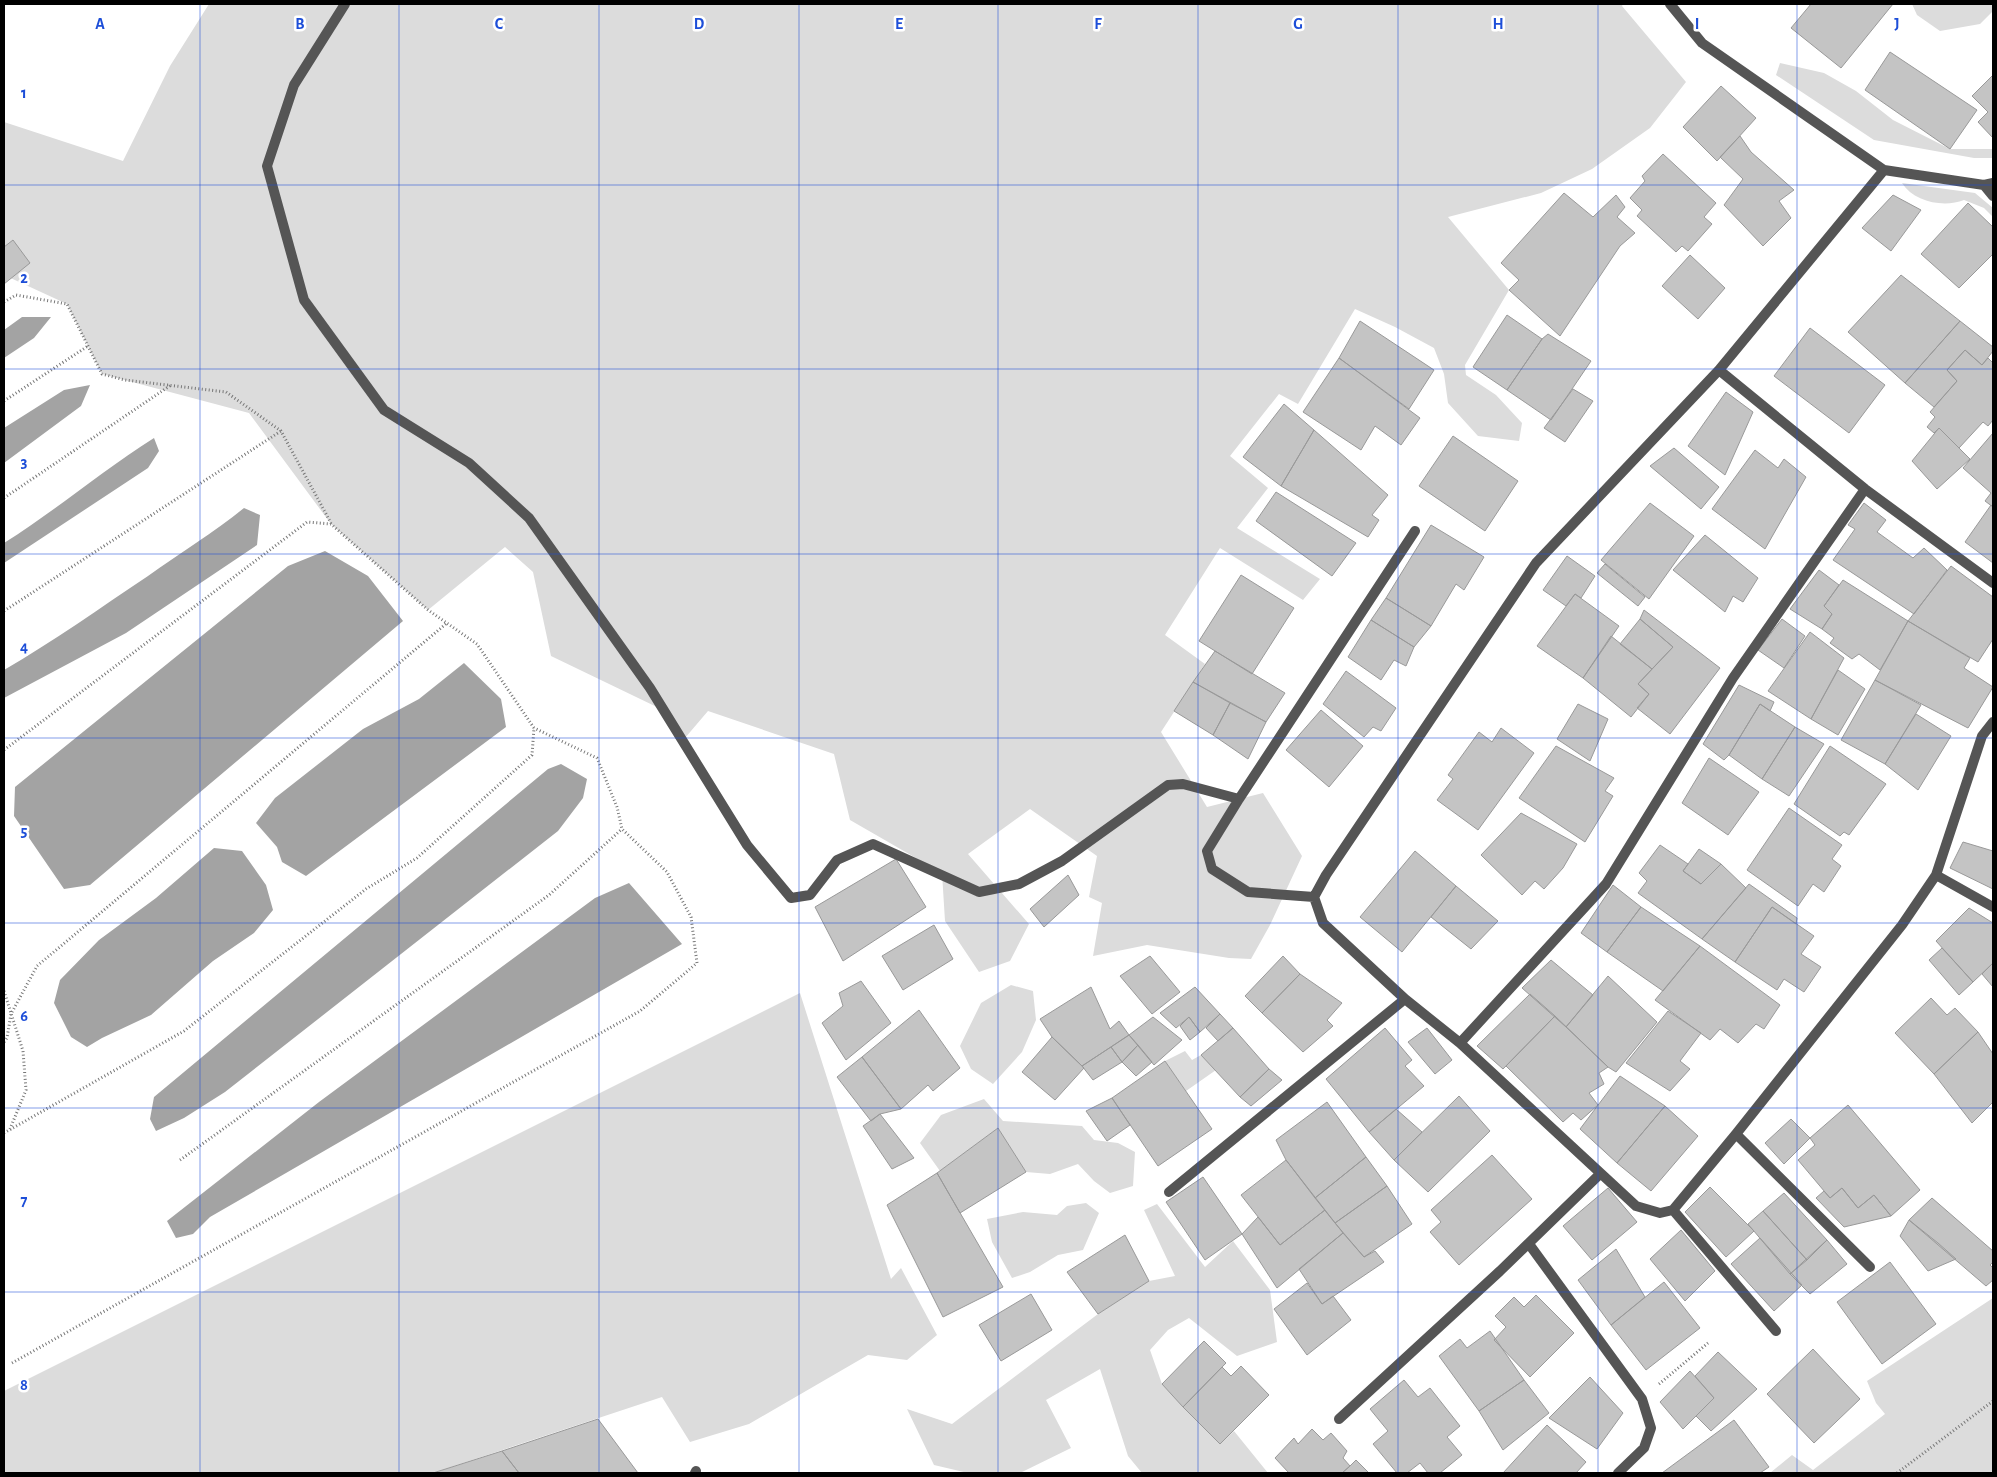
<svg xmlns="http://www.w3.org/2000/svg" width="1997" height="1477" font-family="'Alegreya Sans',sans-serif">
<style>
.green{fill:#dcdcdc}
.water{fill:#a3a3a3}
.building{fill:#c4c4c4;stroke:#999}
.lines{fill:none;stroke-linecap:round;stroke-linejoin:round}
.path{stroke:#777;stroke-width:3;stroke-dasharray:1 2.5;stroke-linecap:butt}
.street{stroke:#555;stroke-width:10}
.grid{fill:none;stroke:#1d4ed8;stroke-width:1;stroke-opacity:0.55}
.grid-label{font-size:16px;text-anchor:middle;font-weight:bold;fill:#1d4ed8;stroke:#fff;stroke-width:5;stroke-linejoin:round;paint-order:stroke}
</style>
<rect width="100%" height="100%" fill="#fff"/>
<!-- green -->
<path class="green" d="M209,4H1623L1622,6L1686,82L1650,128L1592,169L1541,193L1448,217L1509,290L1465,365L1466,375L1496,395L1522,423L1519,441L1478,436L1448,403L1444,374L1434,348L1395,327L1355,309L1298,404L1279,394L1230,456L1268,488L1237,528L1320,579L1303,600L1220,548L1165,635L1205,664L1161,732L1207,807L1263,793L1302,856L1270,925L1251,959L1229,958L1147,945L1093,956L1102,903L1089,897L1097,856L1030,809L968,854L1029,924L1010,961L979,972L945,921L942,873L850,820L834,754L708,711L685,738L661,709L551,656L533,572L505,547L428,610L331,524L249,413L102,374L67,304L4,275V122L123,161L170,66Z
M1912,4H1993V11L1980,24L1940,31L1917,15Z
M1780,63L1824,73L1856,91L1893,120L1950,149H1993V158H1974L1874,140L1776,75Z
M1902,183L1975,193L1993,208V217L1984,208L1964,200C1944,208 1914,202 1902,183Z
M1011,985L1033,991L1036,1020L1022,1052L993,1084L971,1069L960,1046L981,1003Z
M800,993L891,1279L901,1268L937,1335L907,1360L868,1355L749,1424L690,1442L662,1397L433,1473H4V1391Z
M1185,1051L1192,1060L1201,1055L1216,1070L1186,1091L1165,1061Z
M984,1099L1003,1121L1082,1126L1094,1140L1118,1143L1135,1152L1133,1186L1110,1193L1094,1181L1078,1164L1050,1174L1026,1172L998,1128L940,1171L920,1143L941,1115Z
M1086,1203L1099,1213L1083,1250L1058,1255L1030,1272L1012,1278L992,1242L987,1219L1023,1212L1057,1215L1067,1206Z
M1157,1204L1205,1267L1233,1241L1270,1290L1277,1342L1237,1356L1189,1318L1168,1330L1150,1350L1162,1384L1220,1444L1234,1431L1268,1473H1142L1128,1456L1100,1369L1046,1400L1071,1448L1020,1473H968L934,1465L907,1409L952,1424L1098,1314L1149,1281L1175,1276L1144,1210Z
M1993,1298V1473H1770L1792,1455L1813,1470L1885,1414L1876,1403L1867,1381Z"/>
<!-- water -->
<path class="water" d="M22,317H51L34,338L4,358V330Z
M90,385L81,406L4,463V428L64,390Z
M154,438L159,451L148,468L4,563V543C55,511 102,471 154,438Z
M244,508L260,515L257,545L126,633L4,698V670C54,641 100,608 148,576C180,553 213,533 244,508Z
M325,551L368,576L403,621L90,885L64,889L14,816L15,787L288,566Z
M464,663L501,699L506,727L306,876L282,862L277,847L256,823L275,798L363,729L419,699Z
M561,764L587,779L583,798L558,831L225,1092L184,1118L156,1131L150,1119L154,1097L548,769Z
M214,848L242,851L266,885L273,910L254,933L213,961L151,1015L102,1038L87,1047L71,1037L54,1003L60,980L99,940L156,898Z
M629,883L682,944L210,1217L193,1234L176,1238L167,1221L319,1102L595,898Z"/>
<!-- building -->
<path class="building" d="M1811,4H1893L1841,68L1791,28Z
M1890,52L1977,110L1950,149L1865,90Z
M1993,75V138L1978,122L1988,112L1972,96Z
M1721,86L1756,118L1717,161L1683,127Z
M1740,136L1751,152L1794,190L1779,201L1791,218L1763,246L1724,205L1743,179L1720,157Z
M1663,154L1716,203L1704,217L1712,224L1688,251L1682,246L1676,252L1637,216L1642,210L1630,198L1645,181L1642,176Z
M1564,193L1593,217L1616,195L1625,207L1617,217L1635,233L1620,246L1560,336L1509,290L1519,280L1501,263Z
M1893,195L1921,210L1891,251L1862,228Z
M1968,203L1993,227V254L1959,288L1921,254Z
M13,240L30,263L4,284V247Z
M1690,255L1725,288L1698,319L1662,286Z
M1901,275L1960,321L1905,383L1848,332Z
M1507,315L1542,339L1507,390L1473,367Z
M1360,321L1434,370L1409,409L1339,358Z
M1960,321L1993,347V351L1982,365L1965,350L1947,370L1957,381L1934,407L1905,383Z
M1810,328L1885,385L1849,433L1774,376Z
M1548,334L1591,361L1551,420L1507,390L1542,339Z
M1965,350L1982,365L1988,358L1993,363V420L1988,426L1983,422L1959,448L1939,428L1934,433L1927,427L1935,417L1930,412L1957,381L1947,370Z
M1339,358L1420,418L1401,445L1375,426L1361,450L1303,412Z
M1573,389L1593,401L1565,442L1544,428Z
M1726,392L1753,412L1725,475L1688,446Z
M1284,404L1314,430L1281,486L1243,457Z
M1939,428L1970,459L1937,489L1912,461Z
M1314,430L1388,495L1372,515L1379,520L1368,537L1281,486Z
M1993,433V507L1985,501L1991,493L1963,468Z
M1453,436L1518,481L1485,531L1419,486Z
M1674,448L1719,487L1701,509L1650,466Z
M1755,450L1778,468L1784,459L1806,477L1765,549L1712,509Z
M1276,492L1356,543L1332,576L1256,521Z
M1650,503L1694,536L1649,599L1601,560Z
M1864,503L1886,520L1877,532L1913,558L1924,548L1947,570L1914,614L1833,560L1855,529L1848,525Z
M1991,505L1993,507V563L1965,542Z
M1431,525L1484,557L1464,590L1456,584L1431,626L1386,598Z
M1705,535L1758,578L1743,602L1733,596L1725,612L1673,570Z
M1567,556L1595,576L1581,598L1575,594L1566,606L1543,590Z
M1605,564L1645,597L1638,606L1597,573Z
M1951,566L1993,597V639L1978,662L1908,621Z
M1819,570L1839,585L1824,606L1832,614L1822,629L1790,609Z
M1241,575L1294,608L1252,674L1199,641Z
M1843,580L1908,621L1880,670L1859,654L1852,659L1830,643L1834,638L1822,629L1832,614L1824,606Z
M1575,594L1619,626L1583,678L1537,646Z
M1386,598L1431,626L1414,647L1371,620Z
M1644,610L1720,668L1670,734L1637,708L1649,694L1638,684L1673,647L1640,619Z
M1640,619L1673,647L1652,669L1620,644Z
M1782,619L1805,636L1784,668L1758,650Z
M1371,620L1414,647L1406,666L1394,660L1381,680L1348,657Z
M1908,621L1970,658L1964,668L1993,687L1968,728L1875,680Z
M1810,632L1844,658L1811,719L1768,691Z
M1611,636L1652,669L1638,684L1649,694L1631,717L1583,678Z
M1215,651L1285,693L1266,722L1193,682Z
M1838,670L1865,689L1838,735L1811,719Z
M1346,671L1396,708L1381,731L1373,727L1364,737L1323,704Z
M1875,680L1921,705L1885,764L1841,740Z
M1193,682L1230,703L1213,735L1174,711Z
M1739,685L1774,702L1770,711L1760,704L1729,755L1724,760L1703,744Z
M1230,703L1266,722L1248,759L1213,735Z
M1578,704L1608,719L1590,761L1557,739Z
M1760,704L1795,727L1762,779L1729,755Z
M1321,710L1363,746L1329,787L1286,750Z
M1916,714L1951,736L1918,790L1885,764Z
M1795,727L1824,744L1789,796L1762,779Z
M1501,728L1534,753L1478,830L1437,800L1453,779L1448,775L1479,732L1492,742Z
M1556,746L1614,778L1605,791L1613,796L1585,842L1519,798Z
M1830,746L1886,784L1849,835L1844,832L1840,836L1794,804Z
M1709,758L1759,792L1728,835L1682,803Z
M1789,808L1842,845L1832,859L1841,866L1824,892L1813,884L1798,906L1747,870Z
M1521,813L1577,844L1563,868L1544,889L1535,881L1522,895L1481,855Z
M1963,842L1993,851V889L1950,868Z
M1660,845L1688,864L1683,871L1701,884L1721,864L1746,888L1702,939L1638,893L1647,881L1639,873Z
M1699,849L1721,864L1701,884L1683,871Z
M1415,851L1456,886L1402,952L1360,917Z
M896,859L926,907L843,961L815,907Z
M1068,875L1079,895L1044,927L1030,909Z
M1749,884L1797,918L1796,924L1772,907L1735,962L1702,939Z
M1613,885L1641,907L1607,952L1581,933Z
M1456,886L1498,921L1471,949L1431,917Z
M1641,907L1700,946L1663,991L1607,952Z
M1772,907L1814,936L1801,954L1821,967L1804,992L1784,979L1777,990L1735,962Z
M1969,908L1993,923V963L1973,982L1936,941Z
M934,925L953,959L903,990L882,956Z
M1700,946L1780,1005L1764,1029L1756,1024L1738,1043L1720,1029L1710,1040L1655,1000Z
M1942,948L1973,982L1959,995L1929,960Z
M1150,956L1180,992L1152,1014L1120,976Z
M1283,956L1300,974L1262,1013L1245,996Z
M1551,960L1593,995L1566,1027L1522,988Z
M1993,963V987L1982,974Z
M1300,974L1342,1003L1327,1020L1333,1026L1303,1052L1262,1013Z
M1608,976L1657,1022L1616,1072L1608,1067L1566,1027Z
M861,981L891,1023L846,1060L822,1023L843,1006L839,993Z
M1091,987L1110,1029L1119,1021L1129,1035L1082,1066L1052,1037L1040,1019Z
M1195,987L1220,1014L1200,1032L1189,1017L1176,1028L1160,1013Z
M1530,994L1555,1016L1503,1069L1477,1046Z
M1931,998L1947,1015L1955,1008L1978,1032L1934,1074L1895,1033Z
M919,1010L960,1068L933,1091L928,1085L901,1109L862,1057Z
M1668,1011L1701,1033L1680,1061L1690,1069L1670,1091L1626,1063Z
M1220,1014L1233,1028L1218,1041L1206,1028Z
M1555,1016L1608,1067L1599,1073L1604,1084L1589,1093L1598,1105L1581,1120L1573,1113L1563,1122L1506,1066Z
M1153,1017L1182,1040L1154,1065L1129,1035Z
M1189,1017L1200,1032L1190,1040L1180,1026Z
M1233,1028L1269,1069L1240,1097L1201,1055Z
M1385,1028L1412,1060L1405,1066L1424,1086L1369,1132L1326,1079Z
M1427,1028L1452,1060L1435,1074L1408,1042Z
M1978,1032L1993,1054V1102L1972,1123L1934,1074Z
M1129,1035L1138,1045L1122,1062L1111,1047Z
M1052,1037L1084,1068L1055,1100L1022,1072Z
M1138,1045L1152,1062L1136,1076L1122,1062Z
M1111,1047L1122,1062L1093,1080L1082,1066Z
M862,1057L901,1109L880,1114L871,1121L837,1077Z
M1165,1061L1212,1129L1158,1166L1112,1098Z
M1269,1069L1282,1080L1251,1106L1240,1097Z
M1620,1076L1665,1106L1617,1163L1580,1129Z
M1459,1096L1490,1131L1428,1192L1394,1160Z
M1112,1098L1130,1125L1107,1141L1086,1111Z
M1327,1102L1366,1157L1315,1198L1286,1160L1276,1140Z
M1848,1105L1920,1190L1891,1216L1874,1195L1858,1208L1842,1188L1830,1198L1798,1160L1815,1145L1810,1138Z
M1665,1106L1698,1136L1651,1191L1617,1163Z
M1396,1109L1422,1132L1394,1160L1369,1132Z
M880,1114L914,1158L892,1169L863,1126Z
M1791,1119L1810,1138L1784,1164L1765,1143Z
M998,1128L1026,1172L960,1213L937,1173Z
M1492,1155L1532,1199L1459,1265L1430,1232L1441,1222L1431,1210Z
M1366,1157L1387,1186L1335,1223L1315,1198Z
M1286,1160L1325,1210L1280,1245L1241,1195Z
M937,1173L1003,1287L943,1317L887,1205Z
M1203,1177L1242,1234L1205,1260L1166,1202Z
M1387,1186L1412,1224L1364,1257L1335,1223Z
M1710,1187L1754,1231L1726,1257L1685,1212Z
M1608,1188L1637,1222L1592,1260L1563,1226Z
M1842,1188L1858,1208L1874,1195L1891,1216L1844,1227L1816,1198L1824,1191L1830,1198Z
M1784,1193L1827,1240L1807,1260L1763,1211Z
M1932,1198L1993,1251V1262L1990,1265L1993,1268V1280L1986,1286L1909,1220Z
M1325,1210L1343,1233L1277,1288L1242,1234L1258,1217L1280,1245Z
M1763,1211L1807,1260L1790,1274L1748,1224Z
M1909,1220L1938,1243L1956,1259L1928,1271L1900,1236Z
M1681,1230L1715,1271L1685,1301L1650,1259Z
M1343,1233L1364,1257L1375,1251L1384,1262L1322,1304L1299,1269Z
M1125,1235L1149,1281L1098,1314L1067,1272Z
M1760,1238L1802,1285L1774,1311L1731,1264Z
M1827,1240L1847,1264L1810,1294L1790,1274Z
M1616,1249L1645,1297L1611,1325L1578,1280Z
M1890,1262L1936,1324L1882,1364L1837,1302Z
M1664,1282L1700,1328L1646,1370L1611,1325Z
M1307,1283L1322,1304L1333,1296L1351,1320L1307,1355L1274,1309Z
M1031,1294L1052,1330L1001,1361L979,1325Z
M1536,1295L1574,1333L1530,1377L1494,1340L1506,1327L1495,1316L1514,1297L1524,1307Z
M1490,1331L1524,1380L1479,1411L1439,1356L1460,1339L1467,1348Z
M1204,1341L1226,1363L1183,1407L1162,1384Z
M1813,1349L1860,1399L1814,1443L1767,1394Z
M1718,1352L1757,1389L1711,1431L1696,1416L1714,1398L1695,1376Z
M1241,1366L1269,1395L1220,1444L1183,1407L1222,1367L1231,1376Z
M1690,1371L1714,1398L1683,1429L1660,1402Z
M1590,1377L1623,1413L1597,1449L1549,1418Z
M1404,1380L1418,1397L1430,1388L1460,1426L1447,1437L1462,1455L1440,1473H1428L1420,1463L1407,1473H1397L1373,1444L1388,1431L1370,1409Z
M1524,1380L1549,1413L1503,1450L1479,1411Z
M598,1419L638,1473H519L502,1451Z
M1734,1420L1769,1467L1760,1473H1662Z
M1547,1425L1586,1462L1576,1473H1503Z
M1312,1429L1323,1440L1331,1433L1347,1451L1343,1458L1350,1466L1342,1473H1289L1275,1458L1294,1438L1298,1444Z
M502,1451L519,1473H433Z
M1356,1460L1369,1473H1342L1350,1466Z"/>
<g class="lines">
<!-- path -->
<path class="path" d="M4,302L16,295L67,304L102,374L125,380L226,392L281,431L331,523
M4,401L88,346
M4,498L171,385
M4,611L281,431
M4,750L307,522L331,524L428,610L477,644L534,728L532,755L417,858L366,889L184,1031L4,1133
M4,991L23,1051L26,1090L10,1129
M4,1042L7,1038L11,1014L37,966L447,623
M180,1160L549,895L622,829
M12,1363L640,1011L697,963L691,917L667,872L622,829L617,807L597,758L534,728
M1659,1384L1708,1343
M1897,1473L1993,1401"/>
<!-- street -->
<path class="street" d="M345,4L294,85L267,166L304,300L384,410L469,463L529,518L650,688L747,845L791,898L810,895L837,860L873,844L979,892L1019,884L1062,861L1168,785L1183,784L1239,799
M1670,4L1702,43L1884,170L1984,185L1993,183
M1884,170L1719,370L1536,563L1326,875L1314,897L1323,923L1405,999L1460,1043L1636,1206L1660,1213L1673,1210L1736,1134L1902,925L1936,875L1982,736L1993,722
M1984,185L1993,196
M1719,370L1865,489L1993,583
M1936,875L1993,907
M1314,897L1248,892L1212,869L1207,851L1239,799L1415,531
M1460,1043L1606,884L1733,678L1865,489
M1736,1134L1870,1267
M1169,1192L1405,999
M1673,1210L1776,1331
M1529,1244L1642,1399L1651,1428L1644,1448L1618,1473
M1339,1419L1500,1271L1600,1174
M695,1473L696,1471"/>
</g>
<!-- grid -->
<path class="grid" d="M200,4V1473M399,4V1473M599,4V1473M799,4V1473M998,4V1473M1198,4V1473M1398,4V1473M1598,4V1473M1797,4V1473M4,185H1993M4,369H1993M4,554H1993M4,738H1993M4,923H1993M4,1108H1993M4,1292H1993"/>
<g class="grid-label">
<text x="100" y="29">A</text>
<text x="300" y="29">B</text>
<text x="499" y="29">C</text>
<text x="699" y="29">D</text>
<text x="899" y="29">E</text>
<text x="1098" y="29">F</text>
<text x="1298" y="29">G</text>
<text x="1498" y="29">H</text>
<text x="1697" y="29">I</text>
<text x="1897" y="29">J</text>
<text x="24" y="98">1</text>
<text x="24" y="283">2</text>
<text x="24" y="467">3</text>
<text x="24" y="652">4</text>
<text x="24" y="836">5</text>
<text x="24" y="1021">6</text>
<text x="24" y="1206">7</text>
<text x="24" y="1390">8</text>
</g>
<!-- border -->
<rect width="1997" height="1477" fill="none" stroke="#000000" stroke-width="10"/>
</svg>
